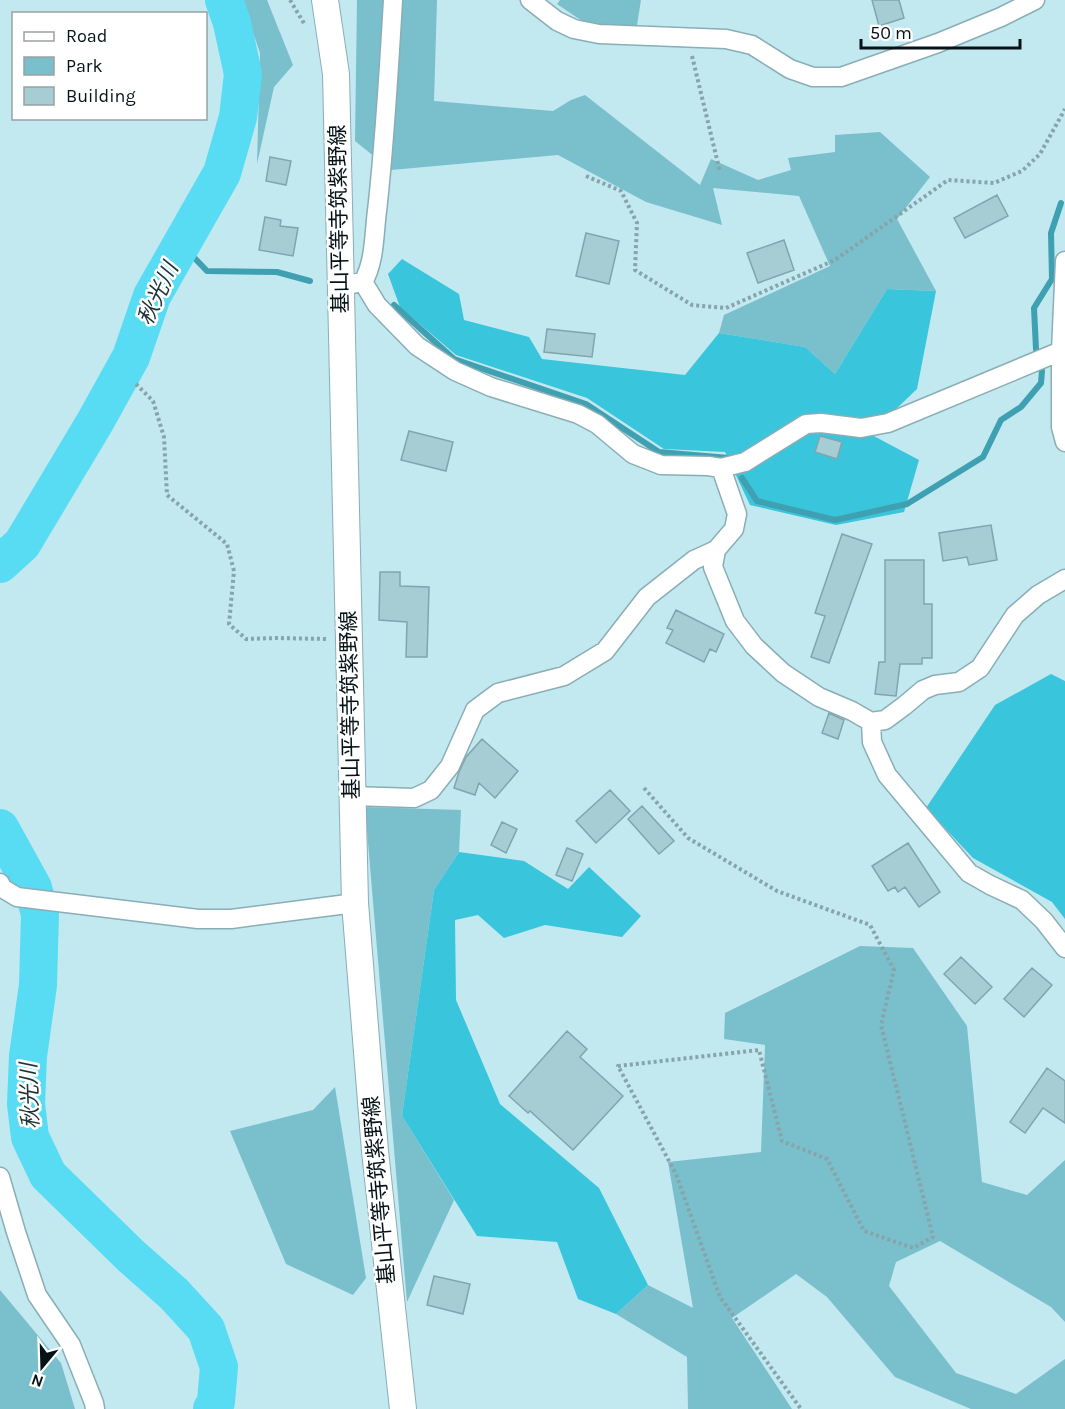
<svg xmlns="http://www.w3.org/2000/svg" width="1065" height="1409" font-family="Karla,'Noto Sans JP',sans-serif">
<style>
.green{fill:#7abfcc}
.forest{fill:#39c5db}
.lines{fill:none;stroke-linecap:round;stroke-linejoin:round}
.stream{stroke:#3fa0b1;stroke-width:6}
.river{stroke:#58dcf3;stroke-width:38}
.building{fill:#a6ccd4;stroke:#80a5ad;stroke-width:1.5}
.street-casing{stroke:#89aeb5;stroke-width:21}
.secondary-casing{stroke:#89aeb5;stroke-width:28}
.path{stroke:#86a4aa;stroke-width:4;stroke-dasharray:3 3;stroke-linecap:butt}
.street{stroke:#fff;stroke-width:18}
.secondary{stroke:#fff;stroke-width:26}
.labels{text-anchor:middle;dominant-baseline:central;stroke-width:5;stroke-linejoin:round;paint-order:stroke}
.street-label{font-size:21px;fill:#061316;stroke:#fff}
.water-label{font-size:22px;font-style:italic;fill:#1c3337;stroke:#fff}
</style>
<rect width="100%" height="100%" fill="#c2e8f0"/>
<!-- green -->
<path class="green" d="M242,0H267L293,65L274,87L257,164L260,53Z
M357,0H437L434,101L553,111L571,100L585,95L700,185L711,159L758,180L791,170L788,158L835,152V135L880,132L930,177L897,219L936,291L887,289L835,374L805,347L719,333L724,315L830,266L799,196L713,188L722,225L646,202L558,155L391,170L355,141Z
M560,0H641L637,25H588L557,4Z
M365,807L461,810L459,852L434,890L402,1116L454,1200L407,1302Z
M860,946L913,948L967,1026L982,1182L1027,1195L1065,1160V1322L1051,1307L940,1241L896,1262L889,1286L956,1373L1016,1394L1065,1359V1409H971L895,1377L827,1297L796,1274L732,1318L792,1409H688L687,1357L616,1314L648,1285L693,1308L668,1162L761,1152L765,1045L724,1039L725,1013Z
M335,1087L366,1278L353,1295L286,1264L230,1131L313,1110Z
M0,1290L61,1363L75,1409H0Z"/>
<!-- forest -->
<path class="forest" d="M402,259L459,294L464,320L529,337L542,359L685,375L719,333L805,347L835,374L887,289L936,291L917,389L870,434L919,460L904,512L836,525L750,505L725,452L664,449L587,398L456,355L400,307L388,274Z
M1051,674L1065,681V919L1052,902L973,858L926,808L995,705Z
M459,852L524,861L568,889L589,867L641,916L622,937L545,925L504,938L478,915L455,920L456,1000L500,1104L599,1188L648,1285L616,1314L578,1299L557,1242L477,1236L402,1116L434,890Z"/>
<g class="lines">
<!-- stream -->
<path class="stream" d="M181,244L207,271L277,272L310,281
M394,305L454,359L586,404L659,452L729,458
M1036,349L1034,308L1052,279L1051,233L1061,203
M742,478L757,501L835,520L907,504L983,457L1001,420L1021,407L1041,383L1042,371"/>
<!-- river -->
<path class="river" d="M0,564L22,544L95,422L131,357L152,296L222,173L238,117L243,74L232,23L224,0
M0,828L33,888L40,914L38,985L28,1056L26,1104L30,1137L48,1175L131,1256L174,1294L206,1329L219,1367L216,1402L212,1409"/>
</g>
<!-- building -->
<path class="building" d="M872,0H899L904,18L879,26Z
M270,157L291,161L286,185L266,181Z
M997,195L1008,216L965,238L954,218Z
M265,217L281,220L280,226L298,228L293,256L259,250Z
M586,233L619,241L609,284L576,276Z
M784,240L794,270L758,283L747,253Z
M547,329L595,334L592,357L544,352Z
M409,431L453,442L446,471L401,460Z
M820,436L842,442L837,459L815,452Z
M991,525L997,560L969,565L967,557L943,561L939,533Z
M842,534L872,544L829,663L811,657L825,616L815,613Z
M885,560H924V604H932V658H922V664H900L896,696L875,694L879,662H885Z
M380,572H400V586L429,587L427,657H406L407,622L379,620Z
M676,610L724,634L716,652L710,649L704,662L666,643L673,630L667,628Z
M829,713L844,720L838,739L822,733Z
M482,739L518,771L495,798L479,783L475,795L454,788L459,772L466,757Z
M610,790L630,811L596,843L576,821Z
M642,806L674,841L659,854L628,819Z
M502,822L517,829L506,853L491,845Z
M908,843L940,892L919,907L905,887L898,892L895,887L888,891L872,866Z
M567,848L583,854L572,881L556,875Z
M961,957L992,987L975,1004L944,974Z
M1032,968L1052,985L1024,1017L1004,999Z
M567,1031L587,1049L580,1057L623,1096L573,1150L530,1111L528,1113L509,1096Z
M1047,1068L1065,1081V1123L1043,1108L1025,1133L1010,1122Z
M434,1276L470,1284L463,1314L427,1305Z"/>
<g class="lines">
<!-- street casing -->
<g class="street-casing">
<path id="street" d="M530,0L557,21L574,29L599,34L726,39L752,45L790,69L813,77H841L938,43L1001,17L1035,0
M1065,261L1061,351V427L1065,442
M351,284L363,282C375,262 374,233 377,211C385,140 389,70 393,0
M721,468L745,462L806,424L821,423L861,428L888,423L1061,351
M716,550L713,567L735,621L754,646L783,673L819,697L852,711L871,722L872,742L887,775L969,873L990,885L1022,900L1044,921L1065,948
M871,722L885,720L904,706L923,690L935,685L959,682L980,668L1015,615L1038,595L1065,579
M352,796L414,798L431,790L450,766L475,710L498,693L564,676L605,651L647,597L694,560L716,550L734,529L737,514L721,468L708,466L661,465L633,454L597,424L578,414L491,387L455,371L417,346L377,305L363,282
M0,883L2,888L17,897L198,919H231L355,903
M0,1177L16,1232L37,1295L71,1345L94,1403L95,1409"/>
</g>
<!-- secondary casing -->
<g class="secondary-casing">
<path id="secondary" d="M325,0L336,74L355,903L375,1151L403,1409"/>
</g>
<!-- path -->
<path class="path" d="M290,0L305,25
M692,56L720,172
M586,176L621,191L637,223L635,270L692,305L726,308L835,260L948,180L994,183L1022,171L1040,154L1065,109
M136,384L153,401L164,437L167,495L227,544L234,571L229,624L246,639L276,638L327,639
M644,788L688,838L777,891L870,925L894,970L881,1025L933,1237L913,1248L864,1231L827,1159L782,1141L759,1050L618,1066L676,1174L720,1297L801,1409"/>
<!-- street -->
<use href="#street" class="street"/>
<!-- secondary -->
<use href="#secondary" class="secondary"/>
</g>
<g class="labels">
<!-- street labels -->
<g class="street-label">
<text transform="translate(339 219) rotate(-91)">基山平等寺筑紫野線</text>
<text transform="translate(350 705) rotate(-91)">基山平等寺筑紫野線</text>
<text transform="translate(379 1190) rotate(-95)">基山平等寺筑紫野線</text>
</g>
<!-- water labels -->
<g class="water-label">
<text transform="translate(158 294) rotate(-65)">秋光川</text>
<text transform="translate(30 1096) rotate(-92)">秋光川</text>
</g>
</g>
<!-- legend -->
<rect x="12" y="12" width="195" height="108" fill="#ffffff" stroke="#9ba1a2" stroke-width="1.5"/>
<rect x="24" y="32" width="30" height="9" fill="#ffffff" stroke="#9ba1a2" stroke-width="1.5"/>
<text x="66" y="42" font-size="18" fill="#061316">Road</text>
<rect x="24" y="57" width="30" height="18" fill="#7abfcc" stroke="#9ba1a2" stroke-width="1.5"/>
<text x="66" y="72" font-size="18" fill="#061316">Park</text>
<rect x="24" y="87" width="30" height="18" fill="#a6ccd4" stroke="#9ba1a2" stroke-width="1.5"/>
<text x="66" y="102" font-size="18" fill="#061316">Building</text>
<!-- north arrow -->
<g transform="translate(42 1367) rotate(199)" stroke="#ffffff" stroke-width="4.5" paint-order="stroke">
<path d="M0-4.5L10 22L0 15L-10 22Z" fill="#061316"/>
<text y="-9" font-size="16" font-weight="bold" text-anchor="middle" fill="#061316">N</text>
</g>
<!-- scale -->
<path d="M861 39v9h159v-9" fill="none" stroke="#061316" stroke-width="3"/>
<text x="870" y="39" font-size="18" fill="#061316" stroke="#ffffff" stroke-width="4.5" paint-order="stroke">50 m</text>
</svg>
